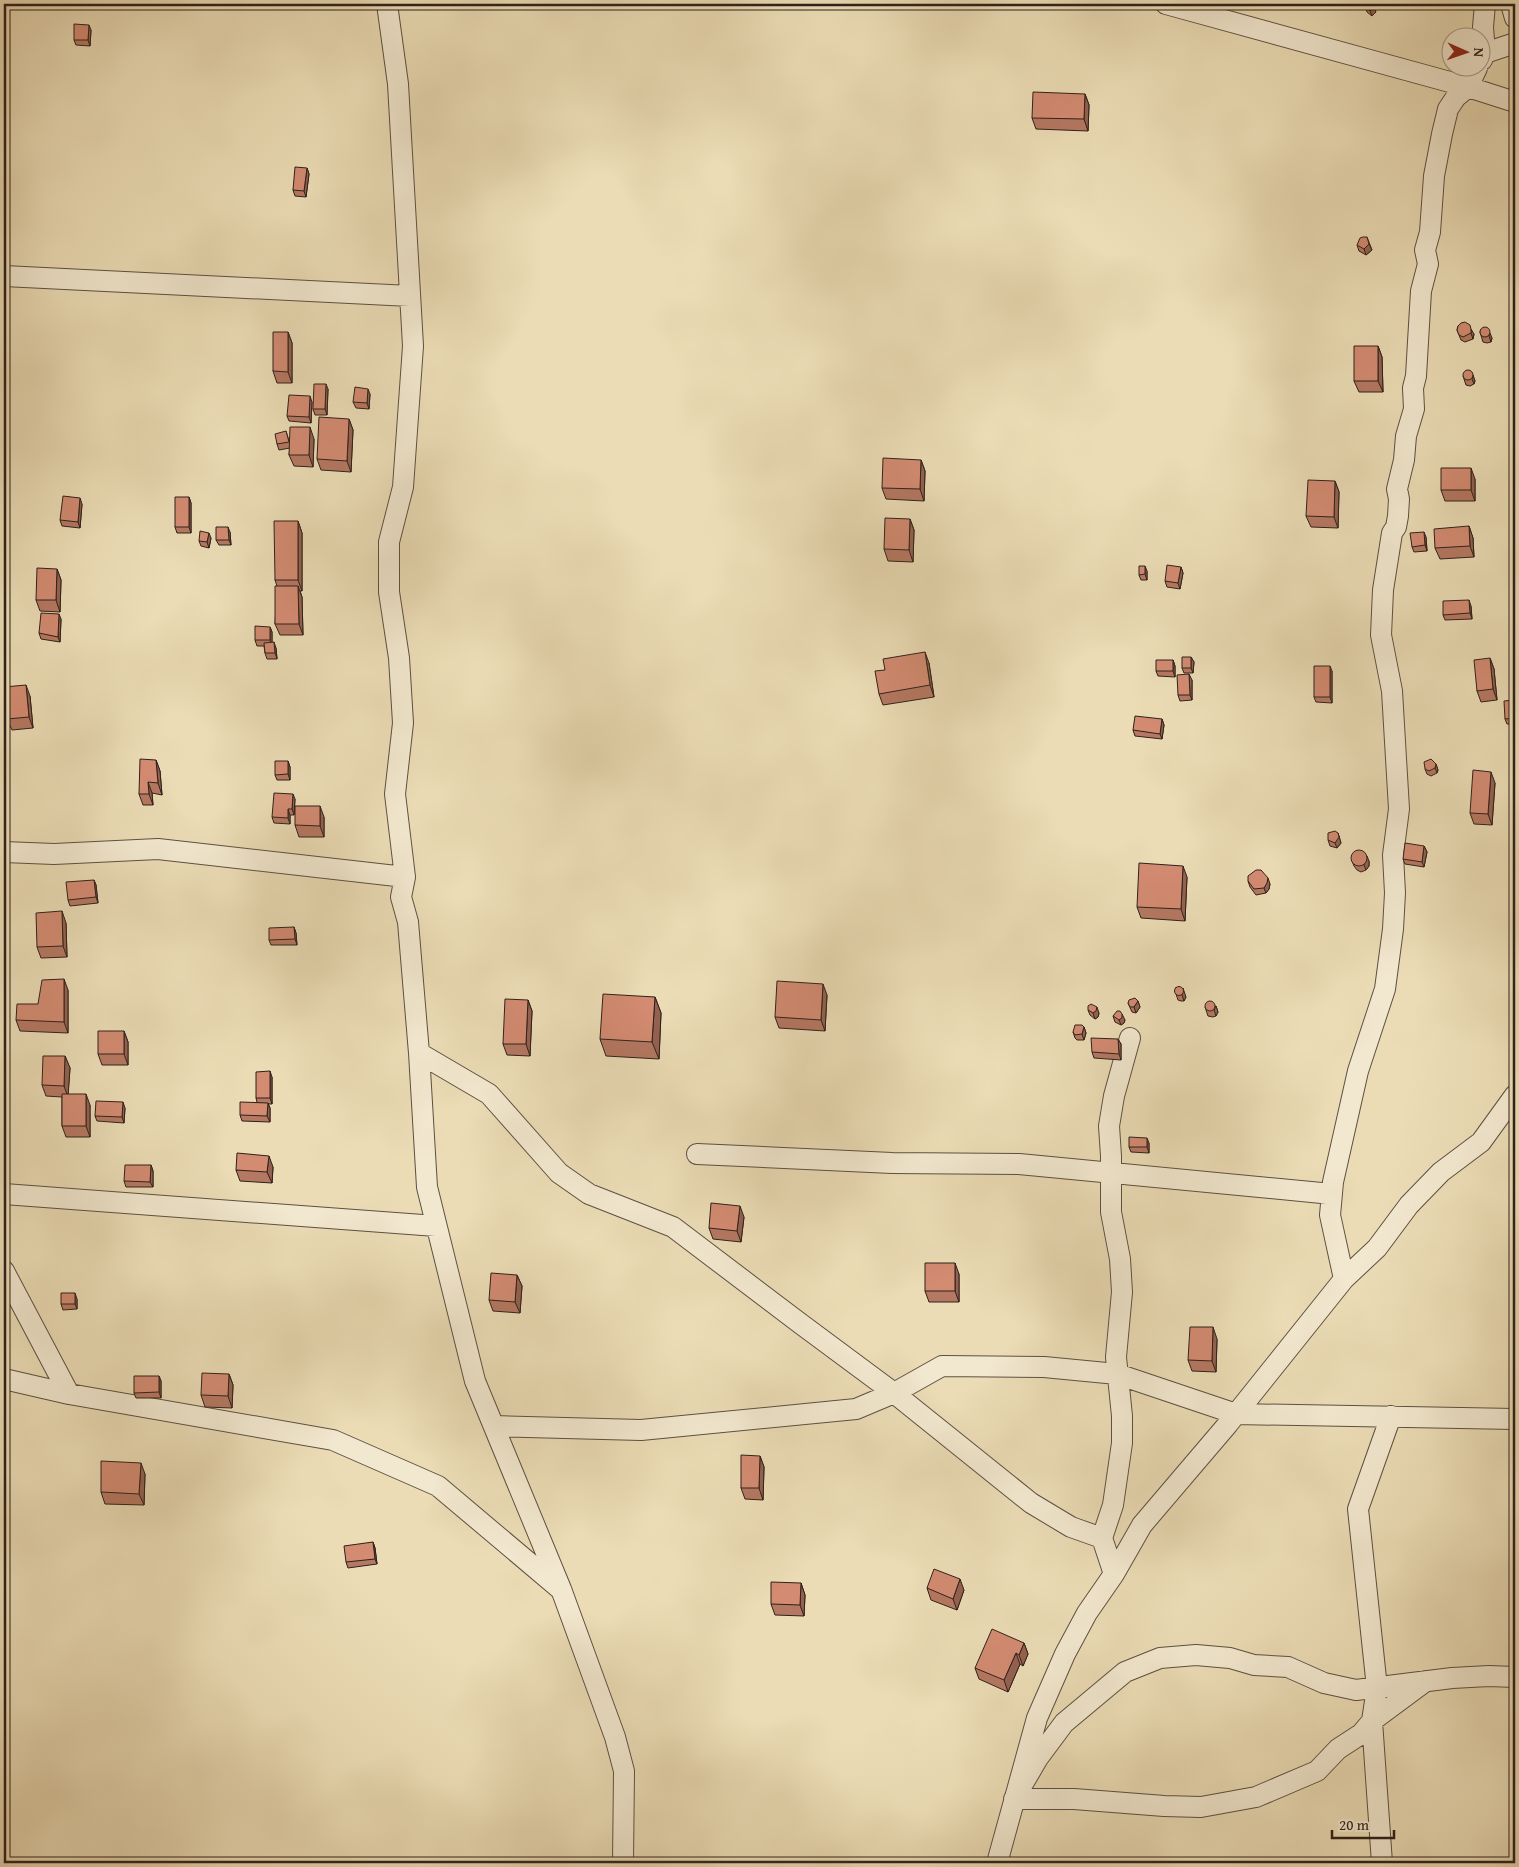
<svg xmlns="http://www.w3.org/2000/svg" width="1519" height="1867" font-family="'Gentium Book Plus',serif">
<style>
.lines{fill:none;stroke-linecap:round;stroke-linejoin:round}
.minor-casing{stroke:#5d5042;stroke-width:22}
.minor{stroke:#f2e8cf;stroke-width:20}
.wall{fill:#b57862;stroke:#2e211b}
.shaded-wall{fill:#946150;stroke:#2e211b}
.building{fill:#d38b72;stroke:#2e211b}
</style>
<rect width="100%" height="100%" fill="#ebdcb5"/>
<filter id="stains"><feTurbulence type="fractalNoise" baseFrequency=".004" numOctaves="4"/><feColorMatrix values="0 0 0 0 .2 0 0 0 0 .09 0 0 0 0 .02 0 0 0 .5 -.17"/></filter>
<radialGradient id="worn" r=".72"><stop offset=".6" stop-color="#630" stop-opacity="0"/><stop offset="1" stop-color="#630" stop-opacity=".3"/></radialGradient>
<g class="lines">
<!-- minor casing -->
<g class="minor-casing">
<path id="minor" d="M387,4L398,84L413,346L403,487L389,542V592L399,658L403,723L395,794L405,877L401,897L408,922L419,1053L427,1187L475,1381L561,1589L615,1737L624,1771L623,1863
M1166,4L1468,87L1515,102
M1511,4L1515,18
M1485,53L1515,43
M1482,60L1485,53L1483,27L1485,4
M4,276L410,296
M4,852L54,854L158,849L405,877
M419,1053L489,1094L559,1173L589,1194L673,1227L801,1324L894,1393L1031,1503L1071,1527L1102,1538
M697,1154L892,1163L1019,1164L1332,1194
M4,1194L436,1226
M4,1271L69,1394
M1344,1279L1330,1215L1333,1182L1358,1071L1385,989L1393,929L1395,893L1393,855L1399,809L1392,691L1381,635L1383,590L1392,533L1396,527L1398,516L1399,499L1397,489L1404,460L1406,436L1414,409L1413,388L1416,376L1421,291L1428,264L1425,250L1430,232L1434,176L1442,134L1448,109L1456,97L1468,87L1477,68
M4,1379L69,1394L333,1440L438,1486L559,1588
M494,1426L641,1430L856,1409L894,1393L942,1366L1044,1367L1117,1374L1236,1414L1515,1419
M1114,1574L1102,1538L1113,1505L1122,1443V1416L1116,1357L1122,1292L1120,1259L1111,1212V1156L1109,1126L1114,1096L1130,1038
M1426,1681L1372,1721L1361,1734L1338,1749L1317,1771L1256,1797L1201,1807L1164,1806L1074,1799H1014L1038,1758L1064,1723L1125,1672L1160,1658L1196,1655L1230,1658L1254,1665L1288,1667L1324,1683L1356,1690L1452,1678L1489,1676L1515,1677
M997,1863L1037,1718L1065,1654L1087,1613L1114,1574L1142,1525L1228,1424L1344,1279L1377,1248L1409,1205L1441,1172L1481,1142L1515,1095
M1382,1863L1372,1721L1377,1688L1358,1509L1391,1416"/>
</g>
<!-- minor -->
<use href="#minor" class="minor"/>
</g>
<!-- wall -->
<path class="wall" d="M1365,6L1376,12L1372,16L1367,12Z
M91,30L90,46L76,45L74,40Z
M1085,94L1089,105L1088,131L1036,129L1032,118Z
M307,168L309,174L306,197L295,196L293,190Z
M1367,237L1372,250L1366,255L1359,251L1357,245Z
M1458,326L1474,334L1473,339L1465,342L1461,340L1457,330Z
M1481,329L1492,338L1491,342L1487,343L1483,342L1480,332Z
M288,332L292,343V383H277L273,371Z
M1378,346L1382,357L1383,392H1359L1354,381Z
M1471,371L1475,381L1474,384L1470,386L1466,385L1463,376Z
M328,389L327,415H315L313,409Z
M370,394L369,409L356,408L353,402Z
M312,402L311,423L289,421L287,416Z
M349,419L353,430L351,472L321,470L317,459Z
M286,431L290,444L314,439L313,467L294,466L289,455L290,448L279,450L277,444Z
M921,460L925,471L924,501L886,499L882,488Z
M1475,479V501H1445L1441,490Z
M1335,481L1339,492L1338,528L1311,527L1306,516Z
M189,497L191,503V533H177L175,527Z
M82,504L80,528L62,526L60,520Z
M910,519L914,530L913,562L888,561L884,549Z
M298,521L302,533V591H300L302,597L303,635H280L275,624L277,586L275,580Z
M1469,526L1473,538L1474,557L1440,559L1435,548Z
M230,532L231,545H219L216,540Z
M1426,537L1427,551L1414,552L1412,547Z
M211,538L209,548L201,546L199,541Z
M1181,567L1183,573L1180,589L1167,587L1165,581Z
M57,569L61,580L60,612L40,611L36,600Z
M1147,571V580H1141L1139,575Z
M1471,606L1472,619L1445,620L1443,615Z
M61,619L60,642L41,639L39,633Z
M270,627L272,632V643L276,648L277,659H267L265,653L264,646H257L255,640Z
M1191,657L1194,662L1193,673H1184L1182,668Z
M1490,658L1494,669L1497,700L1481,702L1477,691Z
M1173,660L1175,666V677L1158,676L1156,671Z
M929,663L934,697L883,705L879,694Z
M1332,671V703L1316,702L1314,697Z
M1515,675V698H1514L1511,692Z
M1192,680V700L1180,701L1178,695Z
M30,696L33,728L12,730L7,719Z
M1515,700V724H1507L1505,719Z
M1162,719L1164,725L1162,739L1135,736L1133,730Z
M156,760L160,771L162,795L152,793L153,805H143L139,794Z
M288,761L290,767V780H277L275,775Z
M1436,764L1438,770L1437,773L1431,776L1427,774L1425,769Z
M1495,783L1492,825L1474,824L1470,813Z
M295,799L294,815H290V824L274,823L272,817Z
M324,817V837H299L295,825Z
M1338,833L1341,843L1337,848L1330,846L1328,840Z
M1424,846L1427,852L1424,867L1405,864L1403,859Z
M1352,861H1369V866L1366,870L1361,872L1357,870L1354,866Z
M1187,877L1185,921L1141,918L1137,907Z
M94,880L96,885L98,903L70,906L68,900Z
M1248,881L1270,884L1269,889L1266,893L1256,895L1250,887Z
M66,923L67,957L41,958L37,947Z
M294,927L296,933L297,945H271L269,940Z
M1176,987L1186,997L1184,1001H1181L1178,1000L1175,991Z
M68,990V1033L20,1031L16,1020L38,1004Z
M827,995L825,1031L779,1028L775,1017Z
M655,997L661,1013L659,1059L606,1056L600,1039Z
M528,1000L532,1011L530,1056L507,1055L503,1044Z
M1138,1001L1140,1007L1136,1013L1132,1012L1128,1003Z
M1216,1006L1218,1012L1216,1016L1213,1017L1208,1016L1205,1007Z
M1088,1010L1099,1013L1098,1017L1095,1019L1090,1015Z
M1113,1016L1125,1020L1124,1023L1121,1025L1115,1022Z
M1084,1027L1086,1033L1084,1040H1077L1075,1038L1073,1032Z
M124,1031L128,1042V1065H102L98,1054Z
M1118,1039L1121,1044V1060L1094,1058L1092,1052Z
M65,1056L70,1068L68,1094L90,1105V1137H66L62,1126V1097L46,1096L42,1085Z
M272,1077V1104H268L270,1108V1122L242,1121L240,1115L257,1102L256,1098Z
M125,1108L124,1123L97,1121L95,1116Z
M1149,1143V1153L1131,1152L1129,1147Z
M151,1165L153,1171V1187H126L124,1181Z
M273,1167L272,1183L240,1181L236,1170Z
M744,1217L741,1242L713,1239L709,1228Z
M959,1274V1302H929L925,1291Z
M517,1275L522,1286L520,1313L493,1311L489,1300Z
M77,1299V1309L63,1310L61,1304Z
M1217,1339L1216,1372L1192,1371L1188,1360Z
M229,1374L233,1385L232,1408L205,1407L201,1395Z
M159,1376L161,1381V1398H136L134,1393Z
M760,1456L764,1467L763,1500L745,1499L741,1488Z
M145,1474L144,1505L105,1504L101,1492Z
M373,1542L375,1548L377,1564L348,1568L346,1562Z
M801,1583L805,1595L804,1616L775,1615L771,1604Z
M927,1588L964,1590L957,1610L931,1600Z
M1024,1643L1028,1654L1023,1666L1020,1664L1008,1692L979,1679L975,1668Z"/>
<!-- shaded-wall -->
<path class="shaded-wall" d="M1374,6L1376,12L1372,16L1370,11Z
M89,25L91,30L90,46L88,40Z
M1085,94L1089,105L1088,131L1084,119Z
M307,168L309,174L306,197L304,191Z
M1369,244L1372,250L1366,255L1364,249Z
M1471,329L1474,334L1473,339L1471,333Z
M288,332L292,343V383L288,372Z
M1490,333L1492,338L1491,342L1489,336Z
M1378,346L1382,357L1383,392L1378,381Z
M1473,375L1475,381L1474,384L1472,379Z
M326,384L328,389L327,415L325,409Z
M368,389L370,394L369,409L367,403Z
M310,396L312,402L311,423L309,417Z
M349,419L353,430L351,472L347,461Z
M310,427L314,439L313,467L309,455Z
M921,460L925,471L924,501L920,489Z
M1471,468L1475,479V501L1471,490Z
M1335,481L1339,492L1338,528L1334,517Z
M189,497L191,503V533L189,527Z
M80,498L82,504L80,528L78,522Z
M910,519L914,530L913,562L909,550Z
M298,521L302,533V591L298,580Z
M1469,526L1473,538L1474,557L1470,546Z
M228,527L230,532L231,545L229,540Z
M1424,532L1426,537L1427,551L1425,545Z
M209,533L211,538L209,548L207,542Z
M1145,566L1147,571V580L1145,574Z
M1181,567L1183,573L1180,589L1178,583Z
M57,569L61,580L60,612L56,600Z
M298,586L302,597L303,635L299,624Z
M1469,600L1471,606L1472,619L1470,613Z
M59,614L61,619L60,642L58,637Z
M270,627L272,632V646L270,640Z
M274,642L276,648L277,659L275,653Z
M925,652L929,663L934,697L930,685Z
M1191,657L1194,662L1193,673L1191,668Z
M1490,658L1494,669L1497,700L1493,689Z
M1173,660L1175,666V677L1173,671Z
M1330,666L1332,671V703L1330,697Z
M1189,674L1192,680V700L1190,695Z
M26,685L30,696L33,728L29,717Z
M1162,719L1164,725L1162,739L1160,734Z
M156,760L160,771L162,795L158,783Z
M288,761L290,767V780L288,774Z
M1436,764L1438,770L1437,773L1435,768Z
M1491,772L1495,783L1492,825L1488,814Z
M148,782L152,793L153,805L149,794Z
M293,794L295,799L294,815L292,809Z
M320,806L324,817V837L320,826Z
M288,809L290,815V824L288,818Z
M1338,833L1341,843L1337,848L1335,843Z
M1424,846L1427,852L1424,867L1422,862Z
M1367,856L1369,861V866L1366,870L1364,865Z
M1183,866L1187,877L1185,921L1181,909Z
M1268,878L1270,884L1269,889L1266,893L1264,888Z
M94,880L96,885L98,903L96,897Z
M62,911L66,923L67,957L63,946Z
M294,927L296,933L297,945L295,939Z
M64,979L68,990V1033L64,1022Z
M823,984L827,995L825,1031L821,1020Z
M1183,988L1186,997L1184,1001L1182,995Z
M655,997L661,1013L659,1059L652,1042Z
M528,1000L532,1011L530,1056L526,1044Z
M1138,1001L1140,1007L1136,1013L1134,1007Z
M1216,1006L1218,1012L1216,1016L1214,1010Z
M1097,1007L1099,1013L1098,1017L1095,1019L1093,1013Z
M1122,1014L1125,1020L1124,1023L1121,1025L1119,1020Z
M1084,1027L1086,1033L1084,1040L1082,1034Z
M124,1031L128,1042V1065L124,1054Z
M1118,1039L1121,1044V1060L1119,1054Z
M65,1056L70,1068L68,1097L64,1086Z
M270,1071L272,1077V1104L270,1098Z
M86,1094L90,1105V1137L86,1126Z
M123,1102L125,1108L124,1123L122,1117Z
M268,1103L270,1108V1122L267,1116Z
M1147,1138L1149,1143V1153L1147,1147Z
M269,1156L273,1167L272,1183L267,1172Z
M151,1165L153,1171V1187L150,1182Z
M740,1206L744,1217L741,1242L737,1231Z
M955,1263L959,1274V1302L955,1291Z
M517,1275L522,1286L520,1313L515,1302Z
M75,1293L77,1299V1309L75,1304Z
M1213,1327L1217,1339L1216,1372L1212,1361Z
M229,1374L233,1385L232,1408L228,1396Z
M159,1376L161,1381V1398L159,1392Z
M760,1456L764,1467L763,1500L759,1488Z
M141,1463L145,1474L144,1505L139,1494Z
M373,1542L375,1548L377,1564L375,1559Z
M960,1579L964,1590L957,1610L953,1599Z
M801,1583L805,1595L804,1616L800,1605Z
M1024,1643L1028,1654L1023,1666L1019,1655Z
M1016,1653L1020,1664L1008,1692L1004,1680Z"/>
<!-- building -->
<path class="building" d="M1366,4H1373L1374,6L1370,11L1365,6Z
M74,24L89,25L88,40H74Z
M1033,92L1085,94L1084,119L1032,118Z
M295,167L307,168L304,191L293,190Z
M1363,237H1367L1369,244L1364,249L1357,245L1360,238Z
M1465,322L1470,325L1471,329V333L1463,337L1459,335L1457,330L1458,326L1461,323Z
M1480 332a5 5 0 1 1 10 0a5 5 0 1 1-10 0Z
M273,332H288V372L273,371Z
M1354,346H1378V381H1354Z
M1463 375a5 5 0 1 1 10 0a5 5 0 1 1-10 0Z
M314,384H326L325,409H313Z
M355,387L368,389L367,403L353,402Z
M289,395L310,396L309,417L287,416Z
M319,417L349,419L347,461L317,459Z
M290,427H310L309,455H289Z
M286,431L289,442L277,444L275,434Z
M883,458L921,460L920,489L882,488Z
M1441,468H1471V490H1441Z
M1308,480L1335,481L1334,517L1306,516Z
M63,496L80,498L78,522L60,520Z
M175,497H189V527H175Z
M885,518L910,519L909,550L884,549Z
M274,521H298V580H275Z
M1469,526L1470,546L1435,548L1434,529Z
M216,527H228L229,540H216Z
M200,531L209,533L207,542L199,541Z
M1424,532L1425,545L1412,547L1410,533Z
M1167,565L1181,567L1178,583L1165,581Z
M1139,566H1145V574L1139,575Z
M37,568L57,569L56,600H36Z
M1515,583V592L1513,589V585Z
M275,586H298L299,624H275Z
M1469,600L1470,613L1443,615V601Z
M41,613L59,614L58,637L39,633Z
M255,626L270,627V640H255Z
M274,642L275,653H265L264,643Z
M925,652L930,685L879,694L875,671L885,670L883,659Z
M1182,657H1191V668H1182Z
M1490,658L1493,689L1477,691L1474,660Z
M1156,660H1173V671H1156Z
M1314,666H1330V697H1314Z
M1189,674L1190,695H1178L1177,675Z
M1515,675V692H1511L1510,676Z
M26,685L29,717L7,719L4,687Z
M1515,700V718L1505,719L1504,701Z
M1135,716L1162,719L1160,734L1133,730Z
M1515,734V743L1514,742L1513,735Z
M140,759L156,760L158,783L148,782L149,794H139Z
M1431,759L1436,764L1435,768L1429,771L1425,769L1424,762Z
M275,761H288V774L275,775Z
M1515,768V779L1514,778L1513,770Z
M1473,770L1491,772L1488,814L1470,813Z
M274,793L293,794L292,809H288V818L272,817Z
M295,806H320V826L295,825Z
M1335,831L1338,833L1339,837L1335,843L1328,840V833Z
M1405,843L1424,846L1422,862L1403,859Z
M1351 858a8 8 0 1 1 16 0a8 8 0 1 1-16 0Z
M1139,863L1183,866L1181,909L1137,907Z
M1256,870H1261L1268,878L1267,883L1264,888L1254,889L1248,881V876Z
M94,880L96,897L68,900L66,882Z
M62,911L63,946L37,947L36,913Z
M294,927L295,939L269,940V928Z
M64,979V1022L16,1020L17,1004H38L42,980Z
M777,981L823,984L821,1020L775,1017Z
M1174.5 991a4.5 4.5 0 1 1 9 0a4.5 4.5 0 1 1-9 0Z
M603,994L655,997L652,1042L600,1039Z
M1135,998L1138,1001L1134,1007H1130L1128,1003L1129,1000Z
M505,999L528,1000L526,1044H503Z
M1205 1006a5 5 0 1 1 10 0a5 5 0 1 1-10 0Z
M1091,1004L1097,1007L1096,1011L1093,1013L1088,1010V1006Z
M1117,1011H1120L1122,1014V1018L1119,1020L1113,1016Z
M1075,1025H1082L1084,1027L1082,1034L1075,1035L1073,1032Z
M98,1031H124V1054H98Z
M1091,1038L1118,1039L1119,1054L1092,1052Z
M43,1056H65L64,1086L42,1085Z
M270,1071V1098H256V1072Z
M62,1094H86V1126H62Z
M96,1101L123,1102L122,1117L95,1116Z
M240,1102L268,1103L267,1116L240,1115Z
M1129,1137L1147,1138V1147H1129Z
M237,1153L269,1156L267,1172L236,1170Z
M125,1165H151L150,1182L124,1181Z
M711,1203L740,1206L737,1231L709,1228Z
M925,1263H955V1291H925Z
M491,1273L517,1275L515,1302L489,1300Z
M61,1293H75V1304H61Z
M1190,1327H1213L1212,1361L1188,1360Z
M202,1373L229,1374L228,1396L201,1395Z
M134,1376H159V1392L134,1393Z
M741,1455L760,1456L759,1488H741Z
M101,1461L141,1463L139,1494L101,1492Z
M373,1542L375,1559L346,1562L344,1546Z
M934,1569L960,1579L953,1599L927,1588Z
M771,1582L801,1583L800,1605L771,1604Z
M992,1629L1024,1643L1019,1655L1016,1653L1004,1680L975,1668Z"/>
<!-- margin -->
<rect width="1519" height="1867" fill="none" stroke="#ebdcb5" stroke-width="20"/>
<rect x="5" y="5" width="1509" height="1857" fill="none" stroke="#2e211b" stroke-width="2.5"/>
<rect x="10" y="10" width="1499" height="1847" fill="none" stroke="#2e211b"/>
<!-- north arrow -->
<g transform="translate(1466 52) rotate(92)"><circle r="24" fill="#f2e8cf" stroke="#a49887"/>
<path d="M0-4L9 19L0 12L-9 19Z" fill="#8f2418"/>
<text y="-8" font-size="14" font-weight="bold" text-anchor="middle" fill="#2e211b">N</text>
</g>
<!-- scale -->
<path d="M1332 1830v8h62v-8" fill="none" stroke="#2e211b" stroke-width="2.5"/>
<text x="1339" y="1830" font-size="15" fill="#2e211b" stroke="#f2e8cf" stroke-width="4" paint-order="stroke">20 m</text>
<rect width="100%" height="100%" filter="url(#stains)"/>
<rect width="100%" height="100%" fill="url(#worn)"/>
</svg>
